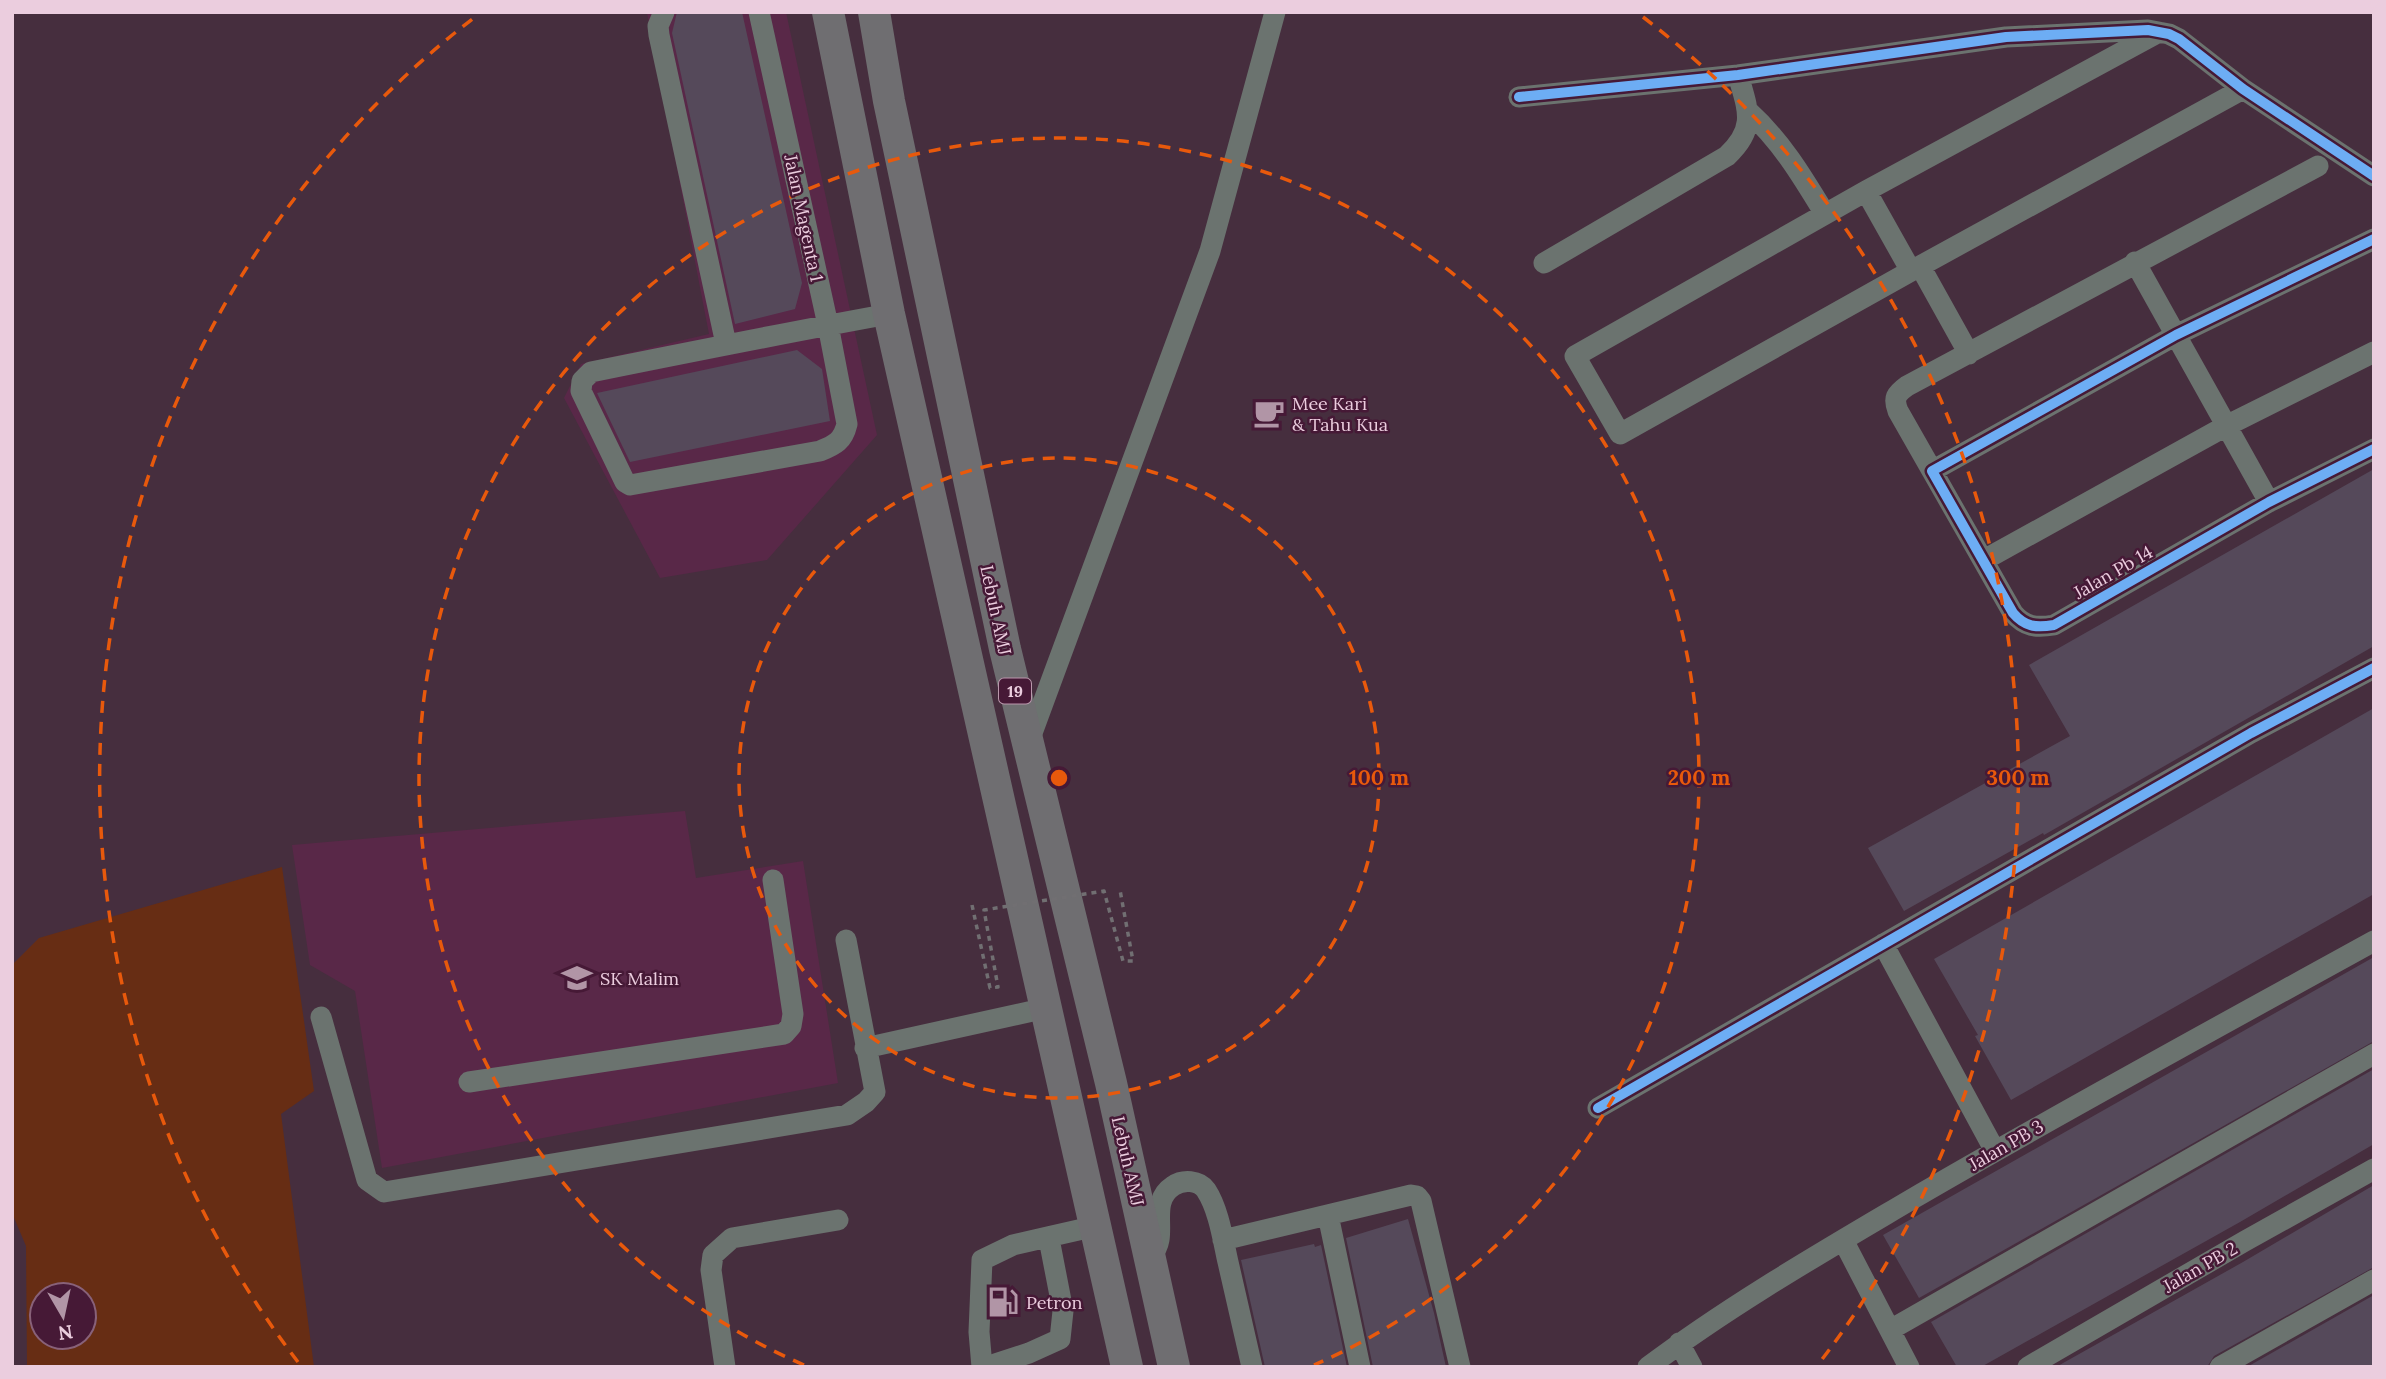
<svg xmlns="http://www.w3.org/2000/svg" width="2386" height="1379" font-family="Lora,serif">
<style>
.built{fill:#592848}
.green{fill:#672d14;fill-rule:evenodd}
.building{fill:#55495a}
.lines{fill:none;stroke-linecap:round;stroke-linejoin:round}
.minor{stroke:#6b736f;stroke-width:21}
.highway{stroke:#6f6e71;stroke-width:32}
.path-bridge{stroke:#716f72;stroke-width:3.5;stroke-dasharray:5 5;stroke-linecap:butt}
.cycleway-casing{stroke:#461936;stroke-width:15}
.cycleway{stroke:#6dadf4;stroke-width:10}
.ring{fill:none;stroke:#e8590c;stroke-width:3.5;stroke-dasharray:12 9}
.labels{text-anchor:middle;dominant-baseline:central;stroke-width:5;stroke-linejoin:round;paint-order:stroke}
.shield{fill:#461936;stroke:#ba97ac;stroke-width:2}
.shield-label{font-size:16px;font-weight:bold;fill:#ebcdde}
.street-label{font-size:18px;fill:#ebcdde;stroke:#461936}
.poi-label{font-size:18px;fill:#ebcdde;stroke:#461936;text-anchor:start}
.centre{fill:#e8590c;stroke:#461936;stroke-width:3.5}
.ring-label{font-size:21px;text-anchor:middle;font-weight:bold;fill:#e8590c;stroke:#461936;stroke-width:5;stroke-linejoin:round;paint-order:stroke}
</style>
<rect width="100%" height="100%" fill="#462e3e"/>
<!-- built -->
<path class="built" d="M786,12L877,435L767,560L660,578L564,398L581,364L709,334L647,13Z
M685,811L696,878L803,861L838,1083L382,1168L355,991L310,965L292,845Z"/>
<!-- green -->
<path class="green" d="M282,867L314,1091L281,1114L314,1367H27L26,1246L12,1213V965L39,938ZM42,1295H84V1337H42Z"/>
<!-- building -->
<path class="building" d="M677,12H742L802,283L795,309L735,324L672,33Z
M797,350L822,369L830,421L630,462L597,393Z
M2374,469V646L2044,835L2043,833L1904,911L1868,848L2070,736L2029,665Z
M2374,708V894L2011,1100L1975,1036L1978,1035L1934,959Z
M2374,957V1041L1919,1298L1883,1235Z
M2374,1069V1144L2240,1222L1981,1367H1957L1931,1322Z
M2374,1185V1267L2214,1356L2207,1367H2056L2243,1262Z
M1408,1219L1434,1313L1446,1367H1373L1346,1238Z
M1314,1244L1315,1247L1321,1245L1347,1367H1265L1241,1260Z
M2374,1295V1367H2247Z"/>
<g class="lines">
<!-- minor -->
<path class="minor" d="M664,12L658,26L659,35L726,344
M759,12L828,325L847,424C843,441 835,445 820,451L630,485L625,482L581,391L582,381L591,372C690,352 790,332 889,314
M2159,32L1866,191L1575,356L1620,434L1911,271L2243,89
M1519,97L1738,75L2006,37L2148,30L2169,34L2179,39L2243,89L2374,176
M1748,111C1781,141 1802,176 1825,214
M2318,166L1907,386C1896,394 1893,398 1898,411L2013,613C2025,627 2036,628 2054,625L2269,502L2374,449
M1866,191L1911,271
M2135,262L2269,502
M1544,263L1727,156C1757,128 1748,110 1738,75
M1920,266L1969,354
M1932,471L2176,335L2374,239
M1984,560L2226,426L2374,352
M1029,741L1210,251L1275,12
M1883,944L1995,1151
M321,1017L367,1180L384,1192L847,1115L866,1102L875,1092L846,940
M865,1048L1046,1008
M469,1082L784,1034L791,1026L793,1014L773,880
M1598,1108L2251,733L2374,668
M1328,1215L1360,1367
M1223,1240L1411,1195L1417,1196L1421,1201L1460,1367
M1843,1240L1909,1367
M1152,1254C1170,1236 1147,1203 1173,1186C1183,1179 1199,1180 1206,1190C1219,1210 1223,1240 1228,1262C1236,1297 1244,1332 1252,1367
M1890,1330L2374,1054
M1679,1343L1692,1367
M725,1367L711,1270L713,1255L732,1238L838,1220
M982,1367L979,1332L982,1260L1013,1245L1052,1236
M986,1367L1029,1353L1060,1339L1063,1311L1050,1244L1052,1236L1096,1226
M1648,1367C1729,1306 1819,1254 1907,1202C2061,1112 2218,1027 2374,941
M2028,1367L2245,1241L2374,1169
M2220,1367L2374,1280"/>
<!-- highway -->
<path class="highway" d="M828,12L889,314L1127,1367
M874,12L889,101L1005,649L1111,1083L1174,1367"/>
<!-- path-bridge -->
<path class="path-bridge" d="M972,905L990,988L998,987L984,910L1104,891L1123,961H1133L1120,890"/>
<!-- cycleway casing -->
<g class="cycleway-casing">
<path id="cycleway" d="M1519,97L1738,75L2006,37L2148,30L2169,34L2179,39L2243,89L2374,176
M2374,239L2176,335L1932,471L2013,613C2025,627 2036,628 2054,625L2269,502L2374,449
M1598,1108L2251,733L2374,668"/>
</g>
<!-- cycleway -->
<use href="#cycleway" class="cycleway"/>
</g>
<!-- distance rings -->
<g class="ring">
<circle cx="1059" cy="778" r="320"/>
<path d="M804 1365A640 640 0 1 1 1314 1365"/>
<path d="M298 1362A959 959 0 0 1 475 17M1643 17A959 959 0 0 1 1820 1362"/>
</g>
<!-- icons -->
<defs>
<g id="cafe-bare" transform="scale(2.415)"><path d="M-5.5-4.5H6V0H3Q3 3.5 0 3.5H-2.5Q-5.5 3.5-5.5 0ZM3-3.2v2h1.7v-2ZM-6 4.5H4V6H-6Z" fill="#b195a6" stroke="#461936" stroke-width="2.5" paint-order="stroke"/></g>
<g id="school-bare" transform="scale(2.415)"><path d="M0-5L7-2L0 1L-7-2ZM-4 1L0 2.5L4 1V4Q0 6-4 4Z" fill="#b195a6" stroke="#461936" stroke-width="2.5" paint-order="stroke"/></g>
<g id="fuel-bare" transform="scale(2.415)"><path d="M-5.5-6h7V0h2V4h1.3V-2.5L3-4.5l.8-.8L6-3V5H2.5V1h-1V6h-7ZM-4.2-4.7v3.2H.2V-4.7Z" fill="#b195a6" stroke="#461936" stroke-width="2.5" paint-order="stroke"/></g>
</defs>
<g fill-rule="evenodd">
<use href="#cafe-bare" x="1269" y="413"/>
<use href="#school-bare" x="577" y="978"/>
<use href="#fuel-bare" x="1003" y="1302"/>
</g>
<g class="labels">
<!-- shield labels -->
<rect class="shield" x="999" y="678.5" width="32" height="25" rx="5"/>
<g class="shield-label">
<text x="1015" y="691">19</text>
</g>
<!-- street labels -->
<g class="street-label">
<text transform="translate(804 218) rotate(78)">Jalan Magenta 1</text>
<text transform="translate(2113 572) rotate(-30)">Jalan Pb 14</text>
<text transform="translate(996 610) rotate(78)">Lebuh AMJ</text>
<text transform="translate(2006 1145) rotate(-30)">Jalan PB 3</text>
<text transform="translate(1128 1161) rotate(77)">Lebuh AMJ</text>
<text transform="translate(2200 1267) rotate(-30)">Jalan PB 2</text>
</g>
<!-- poi labels -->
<g class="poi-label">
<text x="1292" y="403">Mee Kari<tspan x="1292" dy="21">&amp; Tahu Kua</tspan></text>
<text x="600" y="978">SK Malim</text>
<text x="1026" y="1302">Petron</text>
</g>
</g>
<circle cx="1059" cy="778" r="10" class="centre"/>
<g class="ring-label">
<text x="1379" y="785">100 m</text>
<text x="1699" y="785">200 m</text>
<text x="2018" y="785">300 m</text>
</g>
<!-- border -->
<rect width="2386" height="1379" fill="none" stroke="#ebcdde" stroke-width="28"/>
<!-- north arrow -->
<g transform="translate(63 1316) rotate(171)"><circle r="33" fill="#461936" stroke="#886179" stroke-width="2"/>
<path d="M0-5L12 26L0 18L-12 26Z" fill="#b195a6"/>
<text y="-10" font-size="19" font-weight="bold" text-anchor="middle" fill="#ebcdde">N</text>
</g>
</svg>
